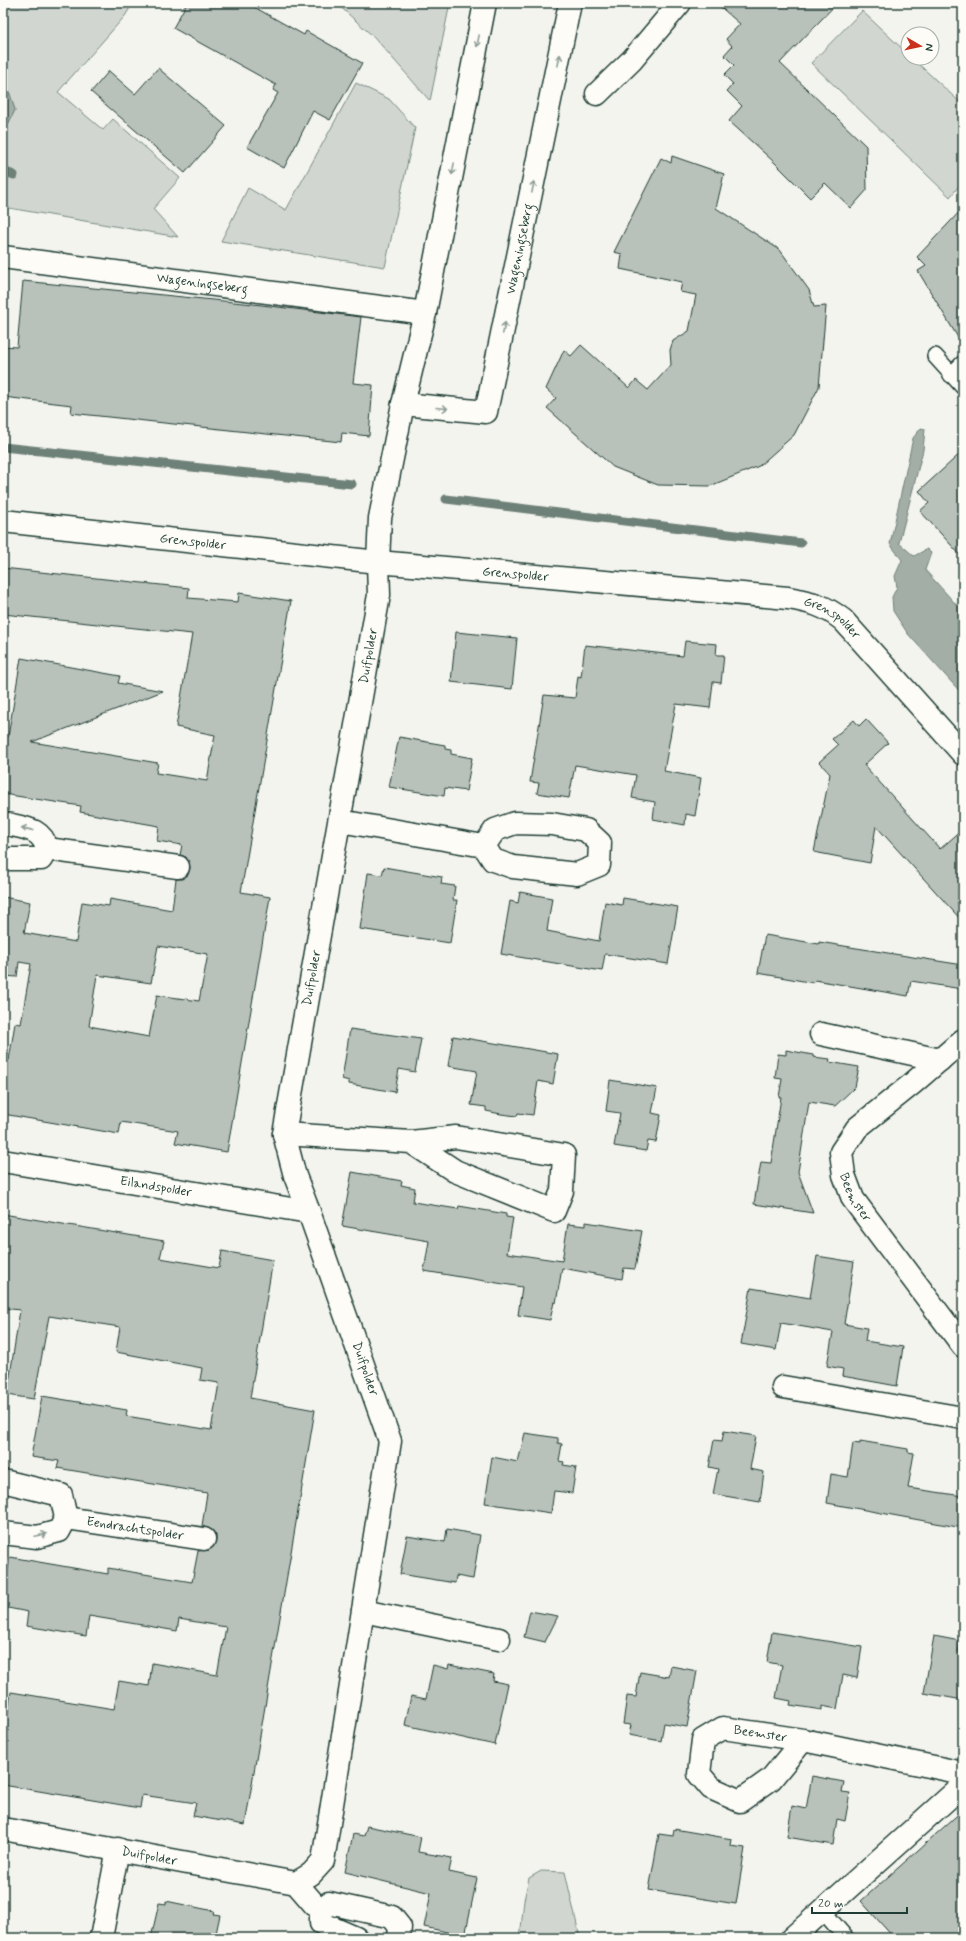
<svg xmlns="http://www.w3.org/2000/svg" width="966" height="1941" font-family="Mynerve,sans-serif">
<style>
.green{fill:#d1d6d1;stroke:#788a82}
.water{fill:#a3aea7;stroke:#6e8179}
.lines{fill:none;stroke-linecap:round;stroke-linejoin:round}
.stream{stroke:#6e8179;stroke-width:9}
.building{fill:#b9c1bb;stroke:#1f3d34;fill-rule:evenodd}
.lane-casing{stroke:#1f3d34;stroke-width:18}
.street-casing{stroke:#1f3d34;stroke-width:25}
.secondary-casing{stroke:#1f3d34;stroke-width:25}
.lane{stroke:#fdfcf7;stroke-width:15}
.street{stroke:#fdfcf7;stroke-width:22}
.secondary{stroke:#fdfcf7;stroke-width:22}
.oneway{stroke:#8e9c96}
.labels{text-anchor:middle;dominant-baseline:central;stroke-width:4;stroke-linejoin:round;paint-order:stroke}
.street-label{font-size:13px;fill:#1f3d34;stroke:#fdfcf7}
</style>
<rect width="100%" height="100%" fill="#f4f4ef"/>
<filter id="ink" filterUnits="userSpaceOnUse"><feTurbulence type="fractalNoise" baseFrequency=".025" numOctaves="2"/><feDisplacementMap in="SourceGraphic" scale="8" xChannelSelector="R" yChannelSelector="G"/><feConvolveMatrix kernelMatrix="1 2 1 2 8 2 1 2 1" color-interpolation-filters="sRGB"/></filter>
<g filter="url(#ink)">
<!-- green -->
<path class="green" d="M3,3H133L125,16L58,92L103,130L113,119L180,178L153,209L178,237L3,207V135L15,110L9,91L3,83Z
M336,3H450L430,101L375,38Z
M862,11L908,54V58H912L963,105V181L950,197L811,63Z
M356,83L389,99L415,128L385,267L221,241L248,188L286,210Z
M541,1871L565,1872L580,1938H520L524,1900L529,1878Z"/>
<!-- water -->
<path class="water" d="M3,83L9,91L15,110L3,135Z
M921,428L925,429L923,450L899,543L914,556L927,549L931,553L925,570L963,612V695L908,634L893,611L892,597L897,587L895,576L902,560L890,544L913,438Z"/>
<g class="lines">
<!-- stream -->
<path class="stream" d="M3,171L14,175
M3,447L352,484
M446,499L801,543"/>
</g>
<!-- building -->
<path class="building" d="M187,3H247L304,35L306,31L362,63L330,120L313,111L284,168L247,147L278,93L273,90L276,85L173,28Z
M716,3H837L780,63L866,146L867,190L851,208L825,183L810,198L774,162L729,121L742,106L727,91L733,84L724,75L734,65L724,55L732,46L726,39L740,24Z
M158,68L226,126L185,173L91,92L109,71L135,94Z
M672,156L724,174L716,208L780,250L809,290L814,307L826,306L819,387L794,435L759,466L710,486L658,485L613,467L547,408L556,398L546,389L564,350L571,356L581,345L629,388L636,380L648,390L671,365L670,350L673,341L689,331L696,295L680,292L682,282L620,269L622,254L614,252L661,158L671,163Z
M963,208V346L918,271L926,266L917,257Z
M23,281L253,304L361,317L353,383L373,385L369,436L342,433L341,442L71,413L72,405L3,397V346L17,347Z
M963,451V558L920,511L929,503L919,491Z
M3,568L189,588L188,598L238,602L239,593L291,601L241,892L270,897L227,1152L175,1143L178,1131L121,1122L119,1134L3,1114V1059L9,1060L15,1023L21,1024L31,964L19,962L17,977L3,976V897L30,902L24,933L76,942L82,902L109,906L110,899L172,910L176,879H182L188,875L190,868L189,862L186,857L180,855L182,845L157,841L159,826L80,812L81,806L3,794V737H8L21,658L120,676L118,683L163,691L32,742L158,763L156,773L207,781L215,735L176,727L192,634L3,614ZM158,946L208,954L199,1001L157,995L149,1037L89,1026L97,975L151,983Z
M456,632L517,638L512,689L451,682Z
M685,641L717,644L716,655H724L721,683L713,682L710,708L676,704L664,771L701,778L695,816L686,814L685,825L653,819L655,802L632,798L636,775L575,765L569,798L537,793L539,783L530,782L544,695L575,698L578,676L581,677L585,645L683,656Z
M866,719L888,743L864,765L940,849L963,829V922L876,826L870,863L814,852L830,774L819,762L838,745L832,739L854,720L859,726Z
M399,737L445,745V749L451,750V754L472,758L466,791L445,788L444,796L389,787Z
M384,867L442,877L441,884L455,886L453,900H457L450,943L360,929L368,873L382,875Z
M520,892L552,898L547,931L599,941L605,902L622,905L623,898L678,907L668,964L605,954L602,971L501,954L510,901L518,903Z
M765,935L819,944V942L963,965L962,989L911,981L908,996L815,980L814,983L758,973Z
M350,1029L421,1039L415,1072L399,1069L395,1092L349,1084V1081L342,1079Z
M453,1036L558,1054L553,1084L538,1081L533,1115L518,1113L517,1116L501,1114L486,1111V1107L471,1105L477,1071L448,1066Z
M786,1050L813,1055V1057L830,1059L829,1062L859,1067L855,1087L835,1106L809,1102L798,1172L813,1213L754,1204L761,1162L771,1163L781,1097H779L782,1079L775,1078L778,1054L786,1055Z
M610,1080L657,1088L652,1113L661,1115L656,1142L648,1141L646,1151L614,1146L620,1113L606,1111Z
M352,1172L402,1181L401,1185L415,1188L413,1202L458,1209L459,1206L506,1214V1217L513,1218L507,1253L562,1261L568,1224L586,1226V1222L642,1231L635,1269L624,1268L622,1279L562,1268L556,1303L554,1302L550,1320L518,1315L522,1287L424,1271L429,1241L342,1226Z
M3,1214L164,1241L160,1258L219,1268L222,1251L273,1260L250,1398L315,1410L245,1825L193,1816L196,1803L142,1795L140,1808L3,1785V1741L11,1692L114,1709L119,1681L149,1686L152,1663L217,1675L226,1627L179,1619L177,1631L89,1616L86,1636L26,1626L28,1612L3,1607V1597L10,1557L108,1574V1568L192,1582L198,1551L209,1550L213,1547L216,1541V1535L212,1530L202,1526L207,1493L57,1468L59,1461L31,1457L42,1396L127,1410L126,1416L211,1430L219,1383L200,1380L202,1368L116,1352L120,1327L49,1316L34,1399L7,1395L20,1310L3,1308Z
M817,1256L854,1262L844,1324L867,1328L865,1341L903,1347L897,1386L842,1376L843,1369L827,1366L833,1332L781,1323L776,1350L741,1344L751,1288L810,1298Z
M724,1431L756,1436L750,1469L764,1472L760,1502L713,1494L718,1469L709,1467L714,1440L722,1441Z
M525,1433L558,1438V1443L562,1444L559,1461L564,1462L563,1465L576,1467L572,1493L554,1491L551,1513L485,1503L492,1457L518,1462Z
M860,1441L908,1449V1452L914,1453L908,1488L963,1496V1528L827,1503L831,1474L848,1477L853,1443L860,1444Z
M447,1529L480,1535L473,1579L456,1576L455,1583L400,1574L407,1536L445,1542Z
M530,1611L558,1616L545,1642L524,1637Z
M772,1632L862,1647L857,1678L843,1675L837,1709L822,1706V1710L790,1705L791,1701L776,1698L782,1665L767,1662Z
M934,1636L960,1641L958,1652L963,1653V1700L924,1693Z
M433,1665L448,1669L449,1665L494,1674L493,1681L508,1684L495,1745L405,1725L411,1696L426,1699Z
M671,1666L697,1671L687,1727L664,1723L661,1741L629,1735L631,1725L623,1724L627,1696L636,1697L640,1672L669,1677Z
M812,1776L844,1782L842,1792L850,1793L845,1821L837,1819L833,1845L787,1837L792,1806L806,1809Z
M963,1810V1938H894L861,1901Z
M367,1826L421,1837L418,1852L452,1858L449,1872L477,1878L465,1936L424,1927L431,1893L345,1872L353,1834L364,1836Z
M674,1829L732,1839L731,1846L745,1848L736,1904L649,1890L659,1834L673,1836Z
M166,1901L214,1911L213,1914L220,1915L215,1938H151L159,1903L166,1904Z"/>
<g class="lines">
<!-- lane casing -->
<g class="lane-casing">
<path id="lane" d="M935,356L963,387
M951,375L963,363
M823,1911L846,1938"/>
</g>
<!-- street casing -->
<g class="street-casing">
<g id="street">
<path d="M597,94L632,60L680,3"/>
<path id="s1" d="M3,257L425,313"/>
<path id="s2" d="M403,404L486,412L570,3"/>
<path id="s3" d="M3,521L378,562"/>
<path d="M340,821L484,846L493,860L513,867L577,874L599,865L600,843L586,830L552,824L515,823L495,830L484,846"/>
<path d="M3,823C22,828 42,827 47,849L41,859H3"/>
<path d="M47,849L178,867"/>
<path d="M821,1034L940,1060"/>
<path id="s4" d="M963,1040L912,1084L857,1128L841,1152L844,1175L853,1199L963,1346"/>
<path d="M284,1134L411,1142L455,1171L554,1211L562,1191L564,1155L456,1137L411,1142"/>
<path id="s5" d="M3,1161L309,1212"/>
<path d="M783,1387L963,1418"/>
<path d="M3,1481L61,1495L66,1518L59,1531L37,1537L3,1533"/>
<path id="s6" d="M66,1518L204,1539"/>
<path d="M363,1611L499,1639"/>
<path id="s7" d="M803,1740L771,1779L740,1801L711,1788L699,1774L703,1740L723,1728L803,1740L963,1773"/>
<path id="s8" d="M3,1829L296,1883L311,1874L323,1861L390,1441L309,1212L295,1176L284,1134L379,595L378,562L380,518L403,404L425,313L485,3"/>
<path d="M296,1883L321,1912"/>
<path d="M101,1938L118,1849"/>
<path d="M356,1938L321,1923V1912L329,1903L392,1917L400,1927L399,1938"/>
<path d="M792,1938L963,1785"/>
</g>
</g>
<!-- secondary casing -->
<g class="secondary-casing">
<g id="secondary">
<path id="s9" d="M378,562L788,598C811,602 824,605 843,620L963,754"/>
</g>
</g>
<!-- lane -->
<use href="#lane" class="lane"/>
<!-- street -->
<use href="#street" class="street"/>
<!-- secondary -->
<use href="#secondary" class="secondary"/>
</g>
<!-- one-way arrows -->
<defs><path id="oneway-shaft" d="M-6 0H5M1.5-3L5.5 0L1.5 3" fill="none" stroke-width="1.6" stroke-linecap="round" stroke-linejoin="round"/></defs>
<g class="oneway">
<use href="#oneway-shaft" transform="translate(478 41) rotate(101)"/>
<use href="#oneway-shaft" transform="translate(559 60) rotate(-79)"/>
<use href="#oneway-shaft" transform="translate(453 169) rotate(101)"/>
<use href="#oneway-shaft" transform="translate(533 187) rotate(-79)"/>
<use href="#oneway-shaft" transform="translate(504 328) rotate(-78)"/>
<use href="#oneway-shaft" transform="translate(442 408) rotate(5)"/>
<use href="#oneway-shaft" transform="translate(27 829) rotate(-167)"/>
<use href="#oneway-shaft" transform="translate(41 1535) rotate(-12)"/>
</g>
</g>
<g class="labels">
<!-- street labels -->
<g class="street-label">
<text stroke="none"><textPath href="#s2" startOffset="250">Wageningseberg</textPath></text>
<text stroke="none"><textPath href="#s1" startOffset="201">Wageningseberg</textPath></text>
<text stroke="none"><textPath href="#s3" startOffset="191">Grenspolder</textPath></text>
<text stroke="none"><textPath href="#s9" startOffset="138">Grenspolder</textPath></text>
<text stroke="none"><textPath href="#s9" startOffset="461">Grenspolder</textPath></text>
<text stroke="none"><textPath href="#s8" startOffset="1569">Duifpolder</textPath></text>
<text stroke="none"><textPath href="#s8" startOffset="1242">Duifpolder</textPath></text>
<text stroke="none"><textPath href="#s5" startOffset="155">Eilandspolder</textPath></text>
<text stroke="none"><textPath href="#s4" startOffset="215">Beemster</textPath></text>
<text transform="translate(365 1369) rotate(71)">Duifpolder</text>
<text stroke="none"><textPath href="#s6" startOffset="70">Eendrachtspolder</textPath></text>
<text stroke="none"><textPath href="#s7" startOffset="234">Beemster</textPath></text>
<text stroke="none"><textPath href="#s8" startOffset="149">Duifpolder</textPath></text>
</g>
</g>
<!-- margin -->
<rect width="966" height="1941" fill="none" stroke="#fdfcf7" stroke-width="16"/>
<rect x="8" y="8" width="950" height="1925" fill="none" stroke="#1f3d34" stroke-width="1.5" filter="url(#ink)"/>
<!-- north arrow -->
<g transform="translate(920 46) rotate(99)"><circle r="19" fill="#fdfcf7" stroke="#a4b0a9"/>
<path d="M0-3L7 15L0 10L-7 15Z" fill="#c8321e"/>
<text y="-6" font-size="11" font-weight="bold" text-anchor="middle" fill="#1f3d34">N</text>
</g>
<!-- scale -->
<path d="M812 1907v6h95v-6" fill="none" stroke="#1f3d34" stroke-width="2"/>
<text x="818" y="1907" font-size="12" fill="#1f3d34" stroke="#fdfcf7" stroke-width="3" paint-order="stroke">20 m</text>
</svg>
